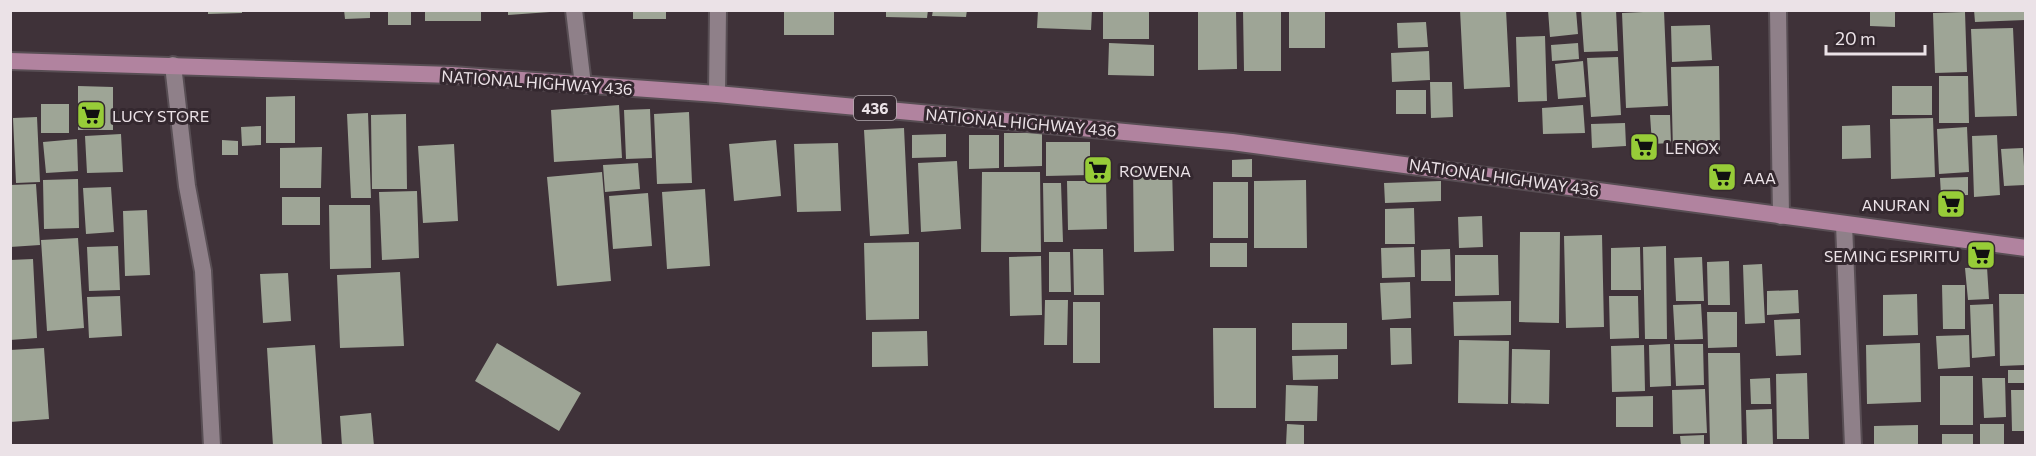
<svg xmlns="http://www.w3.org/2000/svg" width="2036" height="456" font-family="Commissioner,sans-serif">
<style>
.building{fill:#9ea596}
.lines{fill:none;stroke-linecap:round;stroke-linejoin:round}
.service-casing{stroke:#584e54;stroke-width:20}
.minor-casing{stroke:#584e54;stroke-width:20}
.primary-casing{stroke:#584e54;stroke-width:20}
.service{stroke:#8f8089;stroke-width:16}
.minor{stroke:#8f8089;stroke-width:16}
.primary{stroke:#b1839f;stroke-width:16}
.labels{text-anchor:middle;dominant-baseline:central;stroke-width:6;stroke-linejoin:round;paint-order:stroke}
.shield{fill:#34282f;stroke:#b4aab0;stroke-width:1.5}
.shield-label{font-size:15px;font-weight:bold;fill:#ebe2e7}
.street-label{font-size:16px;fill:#ebe2e7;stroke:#34282f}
.poi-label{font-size:16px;fill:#ebe2e7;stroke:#34282f;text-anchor:start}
</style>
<rect width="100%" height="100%" fill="#3f3239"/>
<!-- building -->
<path class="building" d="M208,10H242V13L208,14Z
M344,10H370V18L345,19Z
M388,10H411V25H388Z
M425,10H481V21H425Z
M508,10H549L550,12L508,15Z
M633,10H666V19H633Z
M784,10H834V35H784Z
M886,10H928L927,18L886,17Z
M933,10H967L966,17L932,16Z
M1038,10H1092L1091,30L1037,28Z
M1103,10H1149V39H1103Z
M1198,10H1236L1237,69L1198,70Z
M1243,10H1281V71H1244Z
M1289,10H1325V48H1289Z
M1460,10H1506L1510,87L1464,89Z
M1548,10H1576L1578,34L1550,37Z
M1581,10H1616L1618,51L1584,52Z
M1870,10H1895V27L1870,26Z
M1974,10H2024L2025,20L1975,22Z
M1664,11L1668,106L1626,108L1622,13Z
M1965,12L1967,72L1935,73L1933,13Z
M1426,22L1428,47L1398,48L1397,23Z
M1710,25L1712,60L1672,62L1671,26Z
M2013,28L2017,116L1975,117L1971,29Z
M1545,36L1547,101L1518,102L1516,37Z
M1109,43L1154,45V76L1108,75Z
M1578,43L1579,59L1552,61L1551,45Z
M1429,51L1430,80L1392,82L1391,53Z
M1618,57L1621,115L1591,117L1587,58Z
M1583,61L1586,97L1558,99L1555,64Z
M1719,66L1720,152L1673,153L1671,67Z
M1939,76H1968L1969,123H1939Z
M1430,82H1452L1453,117L1431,118Z
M78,86L113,87V130H78Z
M1892,86H1932V115H1892Z
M1396,90H1426V114H1396Z
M295,96V143H266V97Z
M41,104H69V133H41Z
M619,105L622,158L554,162L551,110Z
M1583,105L1585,133L1543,134L1542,108Z
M650,109L652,158L626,159L624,110Z
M689,112L692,183L657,184L654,114Z
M368,113L371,198H351L347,114Z
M406,114L407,189H372L371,115Z
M1650,115H1670L1671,143L1652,144Z
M37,117L40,182L16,183L13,118Z
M1933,118L1935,177L1891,179L1890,119Z
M1625,123L1626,146L1592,148L1591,124Z
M1870,125L1871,158L1842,159V126Z
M261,126V145L242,146L241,127Z
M1967,127L1969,172L1939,174L1937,129Z
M904,128L909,234L870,236L864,130Z
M1004,133H1042V166L1004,167Z
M121,134L123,172L87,173L85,136Z
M946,134V157L912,158V135Z
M969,135H999V168L969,169Z
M1997,135L2000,195L1974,197L1972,136Z
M77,139L78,171L46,173L43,142Z
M222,140L238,141V155H222Z
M776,140L781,196L734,201L729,144Z
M1046,142H1090V175L1046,176Z
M838,143L841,211L797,212L794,144Z
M454,144L458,221L423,223L418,146Z
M322,147L321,188H280V148Z
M2023,148L2025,185L2004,186L2001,149Z
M1252,159V177H1232V160Z
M957,161L961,229L921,232L918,163Z
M638,163L640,189L605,192L603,165Z
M1133,165H1172L1174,251L1134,252Z
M602,172L611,281L557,286L547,177Z
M982,172H1040L1041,252H981Z
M1968,177V195L1941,196L1940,178Z
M78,179L79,228L44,229L43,180Z
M1306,180L1307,248H1254V181Z
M1067,181H1106L1107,229L1068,230Z
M1441,181V201L1385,203L1384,183Z
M1213,182H1248V238H1213Z
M1043,183H1061L1063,242H1044Z
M36,184L40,245L10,247V185Z
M111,187L114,232L86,234L83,188Z
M705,189L710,266L667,269L662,192Z
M417,191L419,258L382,260L379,192Z
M648,193L652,246L613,249L609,196Z
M282,197H320V225H282Z
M329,205H370L371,268L330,269Z
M1414,208L1415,244H1385V209Z
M147,210L150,275L125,276L123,211Z
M1482,216L1483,247L1459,248L1458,217Z
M1520,232H1560L1559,323L1519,322Z
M1602,235L1604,327L1566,328L1564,236Z
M78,238L84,328L47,331L41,240Z
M919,242V319L866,320L864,243Z
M1210,243H1247V267H1210Z
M118,246L120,290L89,291L87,247Z
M1666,246L1667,339H1645L1643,247Z
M1414,247L1415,277L1382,278L1381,248Z
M1640,247L1641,290H1611V248Z
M1073,249H1103L1104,295H1074Z
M1450,249L1451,281H1421V250Z
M1049,252H1070L1071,292H1049Z
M1455,255H1498L1499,295L1455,296Z
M1041,256L1042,315L1010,316L1009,257Z
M1702,257L1704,301H1676L1674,258Z
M33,259L37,338L10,340V260Z
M1729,261L1730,305H1708L1707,262Z
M1762,264L1765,323L1745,324L1743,265Z
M1987,267L1989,299L1968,300L1965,268Z
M400,272L404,346L340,348L337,275Z
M288,273L291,321L263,323L260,274Z
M1410,282L1411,318L1382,320L1380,283Z
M1942,285H1965V329H1943Z
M1798,290L1799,313L1767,315V291Z
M1917,294L1918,335L1883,336V295Z
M1999,294H2026V365L2000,366Z
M120,296L122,336L89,338L87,297Z
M1609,296H1638L1639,338L1610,339Z
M1045,300H1068L1067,345H1044Z
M1511,301V335L1454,336L1453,302Z
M1073,302H1100V363H1073Z
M1701,304L1703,339L1675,340L1673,305Z
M1993,304L1995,356L1972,358L1970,305Z
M1707,312H1737V347L1708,348Z
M1800,319L1801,355L1776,356L1774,320Z
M1292,323H1347V349L1292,350Z
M1213,328H1256V408H1214Z
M1390,328H1411L1412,364L1391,365Z
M927,331L928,366L872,367V332Z
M1969,335L1970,367L1938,369L1936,336Z
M1459,340L1509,341L1508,404L1458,403Z
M497,343L581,393L559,431L475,381Z
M1920,343L1921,402L1867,404L1866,345Z
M1670,344L1671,386L1650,387L1649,345Z
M1674,344H1703L1704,385L1676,386Z
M315,345L322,446H273L267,348Z
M1644,345L1645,391L1612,392L1611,346Z
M44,348L49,419L10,422V350Z
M1512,349L1550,350L1549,404L1511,403Z
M1708,353H1740L1742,445L1710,446Z
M1338,355V379L1293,380L1292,356Z
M2008,370H2026V383H2008Z
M1807,373L1809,439H1777L1776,374Z
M1940,376H1973V425H1940Z
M1770,378L1771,404H1751L1750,379Z
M1982,378H2005L2006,417L1984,418Z
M1286,385L1318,386L1317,421H1285Z
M1705,389L1707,433L1673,434L1672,390Z
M2011,390H2026V431H2012Z
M1653,396V427H1616V397Z
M1772,409L1773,446H1747L1746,410Z
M371,413L374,446H342L340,416Z
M1287,424L1304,425V445H1286Z
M1980,424H2004V446H1980Z
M1918,425V446H1874V426Z
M1942,434H1973V446H1942Z
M1704,435V446H1681L1680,436Z"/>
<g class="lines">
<!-- service casing -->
<g class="service-casing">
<path id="service" d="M1844,224L1853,446"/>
</g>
<!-- minor casing -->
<g class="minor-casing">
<path id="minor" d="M574,10L583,85
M1778,10L1781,216
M173,65L187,186L203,271L212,446
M717,94L718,10"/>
</g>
<!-- primary casing -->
<g class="primary-casing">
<path id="primary" d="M10,61L452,75L717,94L1232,142L2026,248"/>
</g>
<!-- service -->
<use href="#service" class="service"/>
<!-- minor -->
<use href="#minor" class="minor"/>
<!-- primary -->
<use href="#primary" class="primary"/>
</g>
<!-- icons -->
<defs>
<g id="supermarket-square" transform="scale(1.5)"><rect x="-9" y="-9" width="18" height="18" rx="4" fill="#97cc38" stroke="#34282f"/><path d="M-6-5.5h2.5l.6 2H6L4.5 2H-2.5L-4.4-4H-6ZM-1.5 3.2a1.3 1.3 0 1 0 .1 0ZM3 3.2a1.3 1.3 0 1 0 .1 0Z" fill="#111"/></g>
</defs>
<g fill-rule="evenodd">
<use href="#supermarket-square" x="91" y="115"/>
<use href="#supermarket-square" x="1644" y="147"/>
<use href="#supermarket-square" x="1098" y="170"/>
<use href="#supermarket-square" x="1722" y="177"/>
<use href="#supermarket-square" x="1951" y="204"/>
<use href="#supermarket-square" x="1981" y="255"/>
</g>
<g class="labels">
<!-- shield labels -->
<rect class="shield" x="854" y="96" width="42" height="24" rx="4.5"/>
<g class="shield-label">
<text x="875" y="108">436</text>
</g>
<!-- street labels -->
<g class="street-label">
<text transform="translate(537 82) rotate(4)">NATIONAL HIGHWAY 436</text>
<text transform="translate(1021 122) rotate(5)">NATIONAL HIGHWAY 436</text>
<text transform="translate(1504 177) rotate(8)">NATIONAL HIGHWAY 436</text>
</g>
<!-- poi labels -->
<g class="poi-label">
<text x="112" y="115">LUCY STORE</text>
<text x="1665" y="147">LENOX</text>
<text x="1119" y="170">ROWENA</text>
<text x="1743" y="177">AAA</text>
<text x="1930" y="204" text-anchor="end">ANURAN</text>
<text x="1960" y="255" text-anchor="end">SEMING ESPIRITU</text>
</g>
</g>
<!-- border -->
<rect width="2036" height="456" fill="none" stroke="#ebe2e7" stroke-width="24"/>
<!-- scale -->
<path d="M1826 45v9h99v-9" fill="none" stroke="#ebe2e7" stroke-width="3"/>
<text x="1835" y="45" font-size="18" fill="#ebe2e7" stroke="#34282f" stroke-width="4.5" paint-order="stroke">20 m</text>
</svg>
